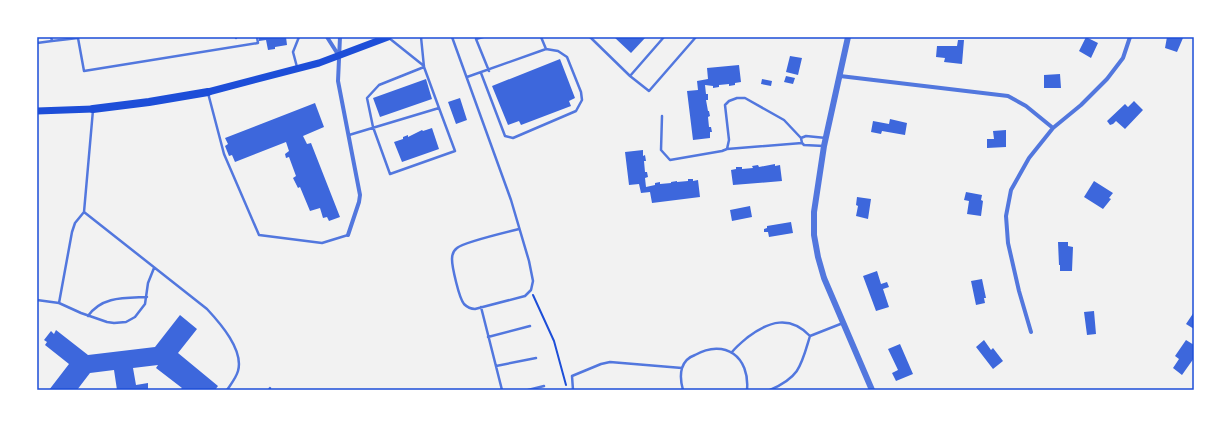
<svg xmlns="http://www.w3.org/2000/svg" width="1231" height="427" font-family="'Archivo Narrow',sans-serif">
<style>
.building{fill:#3d67dc}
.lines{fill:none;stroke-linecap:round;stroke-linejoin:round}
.path{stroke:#1d4ed8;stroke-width:2}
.service{stroke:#5277de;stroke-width:2.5}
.minor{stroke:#5277de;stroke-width:4}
.tertiary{stroke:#5277de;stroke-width:6}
.primary{stroke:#1d4ed8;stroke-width:7}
.trunk{stroke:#1d4ed8;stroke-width:8}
.neatline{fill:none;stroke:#1d4ed8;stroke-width:1.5}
</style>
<rect width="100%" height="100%" fill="#f2f2f2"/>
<!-- building -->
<path class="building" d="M259,37H286L287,45L275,47V49L268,50L266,40L259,41Z
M614,37H646L631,53Z
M1086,37L1098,43L1091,58L1079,51Z
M1167,37L1183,38L1177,52L1165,48Z
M958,40H964L962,64L944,62L945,58L936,57L937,46H957Z
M790,56L802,58L798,75L786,72Z
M560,59L575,98L569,101L571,106L521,125L519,121L508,125L492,86Z
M739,65L741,82L735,83V85L729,86V84L719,85V87L713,88V86L705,85L706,94H708V100H706L708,111H709L710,116L708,117L709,127H711L712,132H710V138L693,140L687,91L698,90L697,81L708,79L707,68Z
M1060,74L1061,88H1044V75Z
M786,76L795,78L793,84L784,82Z
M426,79L432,99L380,117L373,98Z
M762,79L772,81L771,86L761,84Z
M460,98L467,120L456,124L448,102Z
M1134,101L1143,110L1125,129L1116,121L1113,124L1110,125L1107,121L1125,104L1128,107Z
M315,103L324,127L303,136L307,144L311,143L340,217L329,221L327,217L323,218L320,208L310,211L300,187L298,188L293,178L296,176L289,157L286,158L285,154L289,151L286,142L235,162L232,155L229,156L225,146L228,144L225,138Z
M890,119L907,123L905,135L882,131L881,134L871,132L873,121L889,124Z
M432,128L439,149L402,162L394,142L403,139V137L408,135V137L422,130L423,131Z
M1006,130V147L987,148V139H994L993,131Z
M643,150V156L645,155L646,161H644L645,172H647L648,177L645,178L646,187L655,185V183L660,182V184L671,183V182L677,181V182L688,181V179H693V181L698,180L700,197L652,203L650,192L641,193L639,184L629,185L625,152Z
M775,164V166L780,165L782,181L733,185L731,170L736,169V167H742V169L753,168L752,166L758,165L759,167Z
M1094,181L1113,193L1109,198L1111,199L1103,209L1084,197Z
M966,192L982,195L981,200L983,201L981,216L967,214L969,201L964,200Z
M857,197L871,199L868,219L856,216L858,206L856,205Z
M750,206L752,217L732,221L730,210Z
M791,222L793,233L769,237L768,232H764V229L767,228V226Z
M1058,242H1068V246L1073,247L1072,271H1060V265H1059Z
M877,271L881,284L887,282L889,287L883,289L889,307L876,311L863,276Z
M982,279L986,298H984L985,303L976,305L971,281Z
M1094,311L1096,334L1087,335L1084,312Z
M1194,312V329L1186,324Z
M180,315L197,329L178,353L218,386L215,390H180L182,388L156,368L158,365L133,368L136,385L148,383V390H117L114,370L90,373L77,390H49L69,364L45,345L47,342L44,340L51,331L54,334L56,330L88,355L155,347Z
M984,340L991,350L993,348L1003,361L993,369L976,347Z
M1186,340L1194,345V358L1182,375L1173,368L1179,359L1175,356Z
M900,344L913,374L896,381L892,373L898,370L888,349Z"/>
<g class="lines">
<!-- path -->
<path class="path" d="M533,295L554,341L566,385"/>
<!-- service -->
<path class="service" d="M51,37L52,41L78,38L84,71L258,43L257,37
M236,37V38
M452,37L511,200L529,261L533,281L531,290L525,296L475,309C470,309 467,307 464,304C459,298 452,267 452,259C452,255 453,251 457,248C464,242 507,232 519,229
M483,37L476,39L489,71
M590,37L630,76
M664,37L630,76L649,91L696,37
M389,38L424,66
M37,43L52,41
M297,67L293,52L299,37
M424,67L379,85L367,98L373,127L390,174L455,151L439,108
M481,73L505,136L513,138L576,111L582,100L581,92L567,57L558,51L546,49
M467,77L546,49L541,37
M208,93L224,154L259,235L322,243L348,235
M662,116L661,150L670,160L722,151L727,149L729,140L725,105L729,101L737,98H745L784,120L801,138
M349,135L439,108L424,67L421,37
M824,146L804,145L802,143L801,138L806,136L826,138
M727,149L802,143
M84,212L207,309C220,323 244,350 238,371C236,378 231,384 227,390
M37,300L59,303L81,313L107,322L114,323L126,322L135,317L145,304L148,283L154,268
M59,303L72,232L75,223L84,212L93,110
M481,307L502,390
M88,316C102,296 125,298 147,297
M810,336L843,323
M488,337L530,326
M732,352C737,346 742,342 748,337C769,321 790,315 810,336C801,366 800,377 770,390
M496,366L536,358
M269,390L270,388
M528,390L544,386
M573,390L572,376L601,364L610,362L682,368
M683,390C681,383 680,375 682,368C684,362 689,357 695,355C725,338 750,357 747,390"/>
<!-- minor -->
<path class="minor" d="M327,37L339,56
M340,37L338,81L360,195L359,202L348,235
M840,76L1008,96L1026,106L1053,128
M1031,332L1019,291L1008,243L1006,216L1011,190L1029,158L1053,128L1081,105L1107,79L1123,58L1130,37"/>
<!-- tertiary -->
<path class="tertiary" d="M848,37L824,146L814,212V235L818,257L824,278L872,390"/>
<!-- primary -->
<path class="primary" d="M208,92L319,63L388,37
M37,111L93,109"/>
<!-- trunk -->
<path class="trunk" d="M93,109L149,102L208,92"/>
</g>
<!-- border -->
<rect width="1231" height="427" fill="none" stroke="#ffffff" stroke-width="76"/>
<rect x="38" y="38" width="1155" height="351" class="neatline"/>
</svg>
